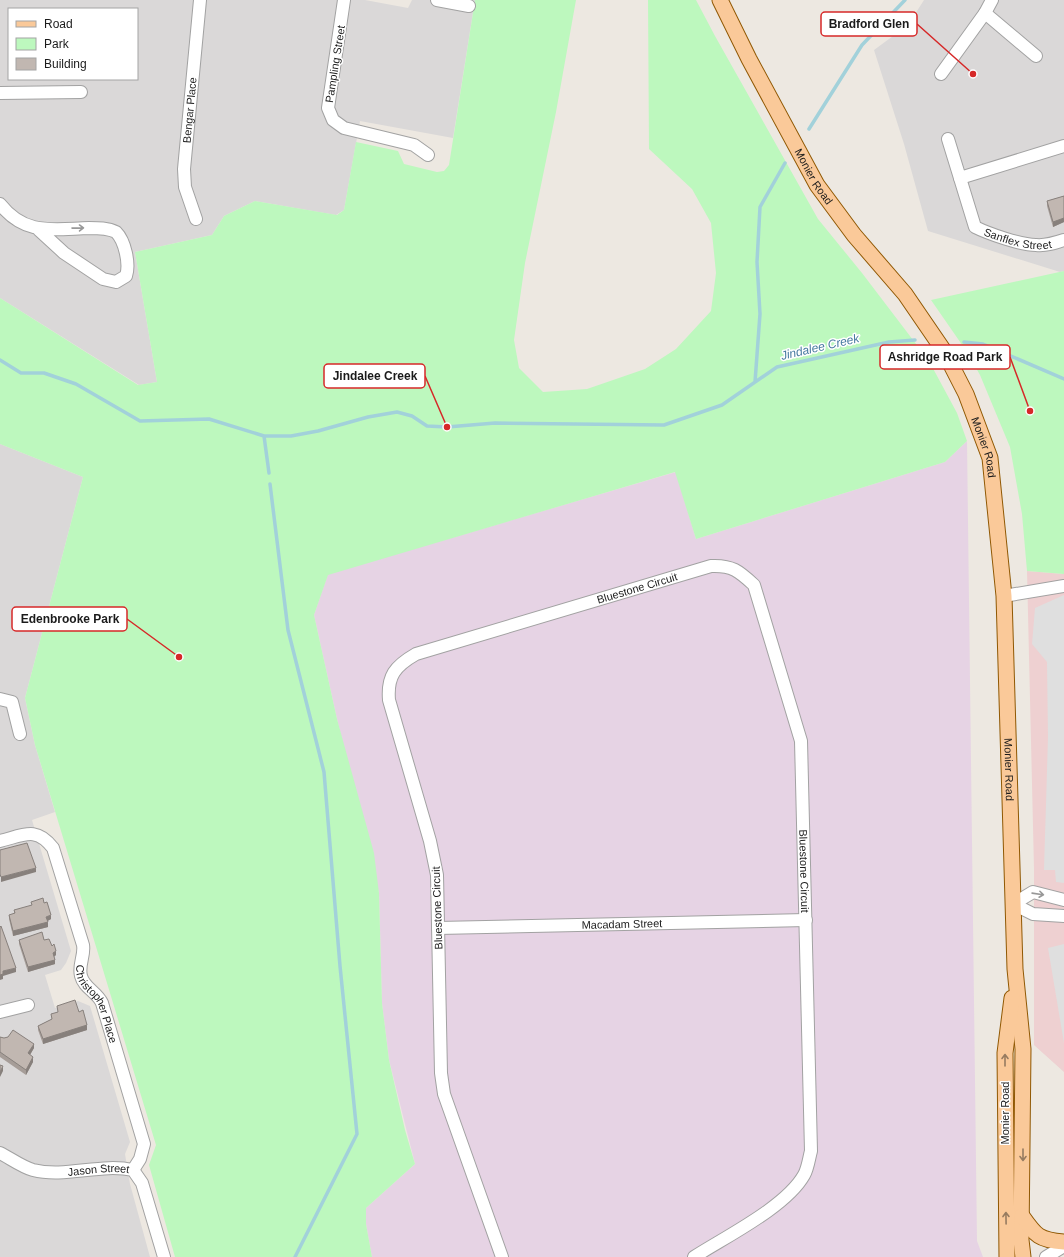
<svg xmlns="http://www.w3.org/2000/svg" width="1064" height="1257" font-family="Helvetica,sans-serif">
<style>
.residential{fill:#dad8d8;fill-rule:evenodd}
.commercial{fill:#eed0d1}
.industrial{fill:#e6d3e4}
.park{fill:#bdf8be}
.parking{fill:#dfdfdf}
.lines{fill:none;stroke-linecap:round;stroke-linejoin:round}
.stream{stroke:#a2d1da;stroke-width:3.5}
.minor-casing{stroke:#a2a2a2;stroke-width:14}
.major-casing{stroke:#905803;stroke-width:17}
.minor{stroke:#fff;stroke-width:12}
.major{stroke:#fac999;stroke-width:15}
.wall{fill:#a69d98}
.shaded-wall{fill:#87807c}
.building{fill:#c1b7b1;stroke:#87807c}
.oneway{stroke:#989898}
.oneway2{stroke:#967b60}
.labels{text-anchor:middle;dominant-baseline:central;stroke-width:3;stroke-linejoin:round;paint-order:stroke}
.street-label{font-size:11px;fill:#1b1b1b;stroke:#fff}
.water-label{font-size:12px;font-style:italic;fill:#477aa0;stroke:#fff}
.leader{fill:none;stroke:#d62828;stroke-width:1.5}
.callout-dot{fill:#d62828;stroke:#fff;stroke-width:1.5}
.callout{fill:#fff;stroke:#d62828;stroke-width:1.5}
.callout-label{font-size:12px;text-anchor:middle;font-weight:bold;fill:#1b1b1b}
</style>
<rect width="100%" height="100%" fill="#ede8e1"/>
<!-- residential -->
<path class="residential" d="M0,0H365L408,8L412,0H475L453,138L360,121L344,210L336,215L255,201L224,216L212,235L135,252L157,382L139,385L0,298ZM9,9H137V79H9Z
M924,0H1064V271L1060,272L928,231L904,144L874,50L908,25Z
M0,444L83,477L25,698L35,745L55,812L32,820L71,951L66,963L61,970L45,975L55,1008L78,1001L90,1006L130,1142L125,1154L130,1184L150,1257H0Z"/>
<!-- commercial -->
<path class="commercial" d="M1027,571L1064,574V1072L1034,1045V869Z"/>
<!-- industrial -->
<path class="industrial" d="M967,441L977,1241L983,1257H372L366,1224V1208L415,1164L389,1060L382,1003L379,893L337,719L314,615L328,574L676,472L696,539L945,462Z"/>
<!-- park -->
<path class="park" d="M475,0H576L556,112L525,263L514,340L519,368L543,392L587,389L645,369L676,349L711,311L716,273L711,223L692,189L649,149L648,0H696L715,36L818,219L862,273L929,361L957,413L967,441L945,462L696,539L675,472L328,575L314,615L337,719L374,853L379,893L382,1003L389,1060L405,1130L415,1164L366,1208V1224L372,1257H175L149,1165L156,1145L35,745L25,698L83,477L0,444V298L138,385L157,382L135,252L212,235L224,216L255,201L337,215L344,210L356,142L398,151L404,164L437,172L444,171L449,165Z
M1064,271V574L1027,571L1022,514L1010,447L980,375L967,352L931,300Z"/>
<!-- parking -->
<path class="parking" d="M1064,595V883L1056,882L1055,870H1044L1048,737L1047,662L1032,644L1035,608Z
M1064,944V1043L1048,948Z"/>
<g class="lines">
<!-- stream -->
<path class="stream" d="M809,129L862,45L905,0
M964,342L983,344L1064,379
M0,360L21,373H44L76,384L140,421L209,419L264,436H291L318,431L368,417L397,412L412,416L427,426L447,427L495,423L664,425L722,405L777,367L889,342L915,340
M755,382L760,314L757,262L760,207L785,163
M264,436L269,473
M270,484L288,630L324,772L340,966L357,1134L295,1257"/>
<!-- minor casing -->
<g class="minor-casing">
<g id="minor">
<path d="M344,0L328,108L333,120L344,128L414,145L428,155"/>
<path d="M437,0L469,6"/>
<path d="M985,13L1036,56"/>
<path d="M941,74L985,13L992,0"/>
<path d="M0,93L81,92"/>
<path id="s1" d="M948,139L975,227C989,234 1021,245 1036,245C1046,246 1055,243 1064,240"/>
<path d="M960,178L1064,146"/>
<path d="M0,204C25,236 53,229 89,228C98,228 108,228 116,232C125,241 130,264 126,276L116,282L103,279L64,253L39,230"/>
<path id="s2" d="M196,219L185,187L184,169L200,0"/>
<path d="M1004,596L1064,586"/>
<path d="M0,699L12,702L20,734"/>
<path id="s3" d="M0,841C24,835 36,826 53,848L83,945C85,955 78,965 81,976C84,988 97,992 102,1003L144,1144L140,1159L133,1170"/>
<path d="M1064,900L1033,892L1013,904L1033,914L1064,916"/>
<path id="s4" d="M438,928L806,920"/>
<path d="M0,1012L28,1005"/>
<path id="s5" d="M0,1153C10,1158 22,1167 33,1170C66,1178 100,1163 133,1170L142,1183L164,1257"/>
<path id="s6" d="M502,1257L444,1094L441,1073L437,875L430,841L389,700C387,676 395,666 416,654L711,566C732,565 739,571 754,585L801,741L811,1151C809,1158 808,1168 804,1175C786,1207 725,1237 694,1257"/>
<path d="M1046,1257L1064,1246"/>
</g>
</g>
<!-- major casing -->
<g class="major-casing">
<g id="major">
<path id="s7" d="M720,0L749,59L817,185L854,235L905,294L944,351L966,394L990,458L1004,596L1015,969L1023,1049L1021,1240L1023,1257"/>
<path d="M1022,1216C1036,1236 1039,1240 1064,1242"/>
<path d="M1007,1257L1005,1053L1012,998"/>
</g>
</g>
<!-- minor -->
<use href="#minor" class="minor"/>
<!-- major -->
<use href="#major" class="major"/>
</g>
<!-- wall -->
<path class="wall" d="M1064,196V222L1053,227L1047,206V201Z
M14,910L51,919L47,921L48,927L13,936L9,919V915L14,914Z
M19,940H44L52,946L56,955L54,957L55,964L28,972L19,944Z
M79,1012L87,1030L43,1044L38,1030V1026L52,1019L51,1014Z
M0,1037L34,1048L30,1055L33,1062L26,1075L0,1057Z"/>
<!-- shaded-wall -->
<path class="shaded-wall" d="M1064,218V222L1053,227V222Z
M36,868V872L1,882V877Z
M51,915V919L46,922V917Z
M48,922V927L13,936V931Z
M56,951V955L53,957V953Z
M55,960V964L28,972V967Z
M16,968V972L3,976V979L0,980V975L3,971Z
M87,1025V1030L43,1044V1039Z
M34,1044V1048L28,1058V1053Z
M33,1057V1062L26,1075V1070Z
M3,1066V1071L0,1077V1072Z"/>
<!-- building -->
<path class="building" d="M1064,196V218L1053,222L1047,201Z
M27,843L36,868L1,877L0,874V850Z
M43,898L44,903L47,902L51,915L46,917L48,922L13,931L9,915L15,913L14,910L32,905L31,902Z
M1,926L16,968L3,971V974L0,975V927Z
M42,932L44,940L49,939L52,946L54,944L56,951L53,953L55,960L28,967L19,940Z
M75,1000L79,1012L83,1010L87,1025L43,1039L38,1026L52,1019L51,1014L58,1012L57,1006Z
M13,1030L34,1044L28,1053L33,1057L26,1070L0,1052V1037L4,1038L8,1037Z
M0,1065L3,1066L0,1072Z"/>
<!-- one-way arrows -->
<defs><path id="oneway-shaft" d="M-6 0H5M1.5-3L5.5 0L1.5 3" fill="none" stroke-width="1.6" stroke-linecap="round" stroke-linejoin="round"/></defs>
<g class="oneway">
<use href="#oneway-shaft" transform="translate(78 228) rotate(-1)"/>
<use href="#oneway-shaft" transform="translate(1038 894) rotate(8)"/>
</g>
<g class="oneway2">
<use href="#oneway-shaft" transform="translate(1005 1060) rotate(-90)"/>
<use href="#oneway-shaft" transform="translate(1023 1155) rotate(90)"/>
<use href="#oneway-shaft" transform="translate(1006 1218) rotate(-91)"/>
</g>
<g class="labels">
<!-- street labels -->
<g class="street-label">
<text transform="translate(335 64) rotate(-81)">Pampling Street</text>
<text stroke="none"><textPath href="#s2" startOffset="111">Bengar Place</textPath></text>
<text stroke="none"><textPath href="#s7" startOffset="200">Monier Road</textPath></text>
<text stroke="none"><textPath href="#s1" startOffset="137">Sanflex Street</textPath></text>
<text stroke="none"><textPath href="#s7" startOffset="523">Monier Road</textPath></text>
<text stroke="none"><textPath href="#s6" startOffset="862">Bluestone Circuit</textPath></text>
<text stroke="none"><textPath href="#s7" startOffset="847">Monier Road</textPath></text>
<text stroke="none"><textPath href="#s6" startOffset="1281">Bluestone Circuit</textPath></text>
<text transform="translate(437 908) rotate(-92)">Bluestone Circuit</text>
<text stroke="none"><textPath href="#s4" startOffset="184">Macadam Street</textPath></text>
<text stroke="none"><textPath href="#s3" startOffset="224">Christopher Place</textPath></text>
<text transform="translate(1005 1113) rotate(-90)">Monier Road</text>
<text stroke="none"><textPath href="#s5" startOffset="103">Jason Street</textPath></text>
</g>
<!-- water labels -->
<g class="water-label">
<text transform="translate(820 347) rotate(-13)">Jindalee Creek</text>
</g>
</g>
<!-- callouts -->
<path class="leader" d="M973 74L917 24M1030 411L1010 357M447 427L425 376M179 657L127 619"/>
<g class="callout-dot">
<circle cx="973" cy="74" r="4"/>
<circle cx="1030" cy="411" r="4"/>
<circle cx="447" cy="427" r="4"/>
<circle cx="179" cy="657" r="4"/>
</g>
<g class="callout">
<rect x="821" y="12" width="96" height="24" rx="4"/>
<rect x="880" y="345" width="130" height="24" rx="4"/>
<rect x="324" y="364" width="101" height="24" rx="4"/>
<rect x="12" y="607" width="115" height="24" rx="4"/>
</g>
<g class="callout-label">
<text x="869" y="28">Bradford Glen</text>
<text x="945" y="361">Ashridge Road Park</text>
<text x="375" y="380">Jindalee Creek</text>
<text x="70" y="623">Edenbrooke Park</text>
</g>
<!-- legend -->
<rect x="8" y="8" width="130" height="72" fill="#ffffff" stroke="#a4a4a4"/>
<rect x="16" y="21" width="20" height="6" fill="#fac999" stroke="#a4a4a4"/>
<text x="44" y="28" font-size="12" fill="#1b1b1b">Road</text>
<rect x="16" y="38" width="20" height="12" fill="#bdf8be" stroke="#a4a4a4"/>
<text x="44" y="48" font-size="12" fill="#1b1b1b">Park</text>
<rect x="16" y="58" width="20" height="12" fill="#c1b7b1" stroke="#a4a4a4"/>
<text x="44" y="68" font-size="12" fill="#1b1b1b">Building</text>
</svg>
